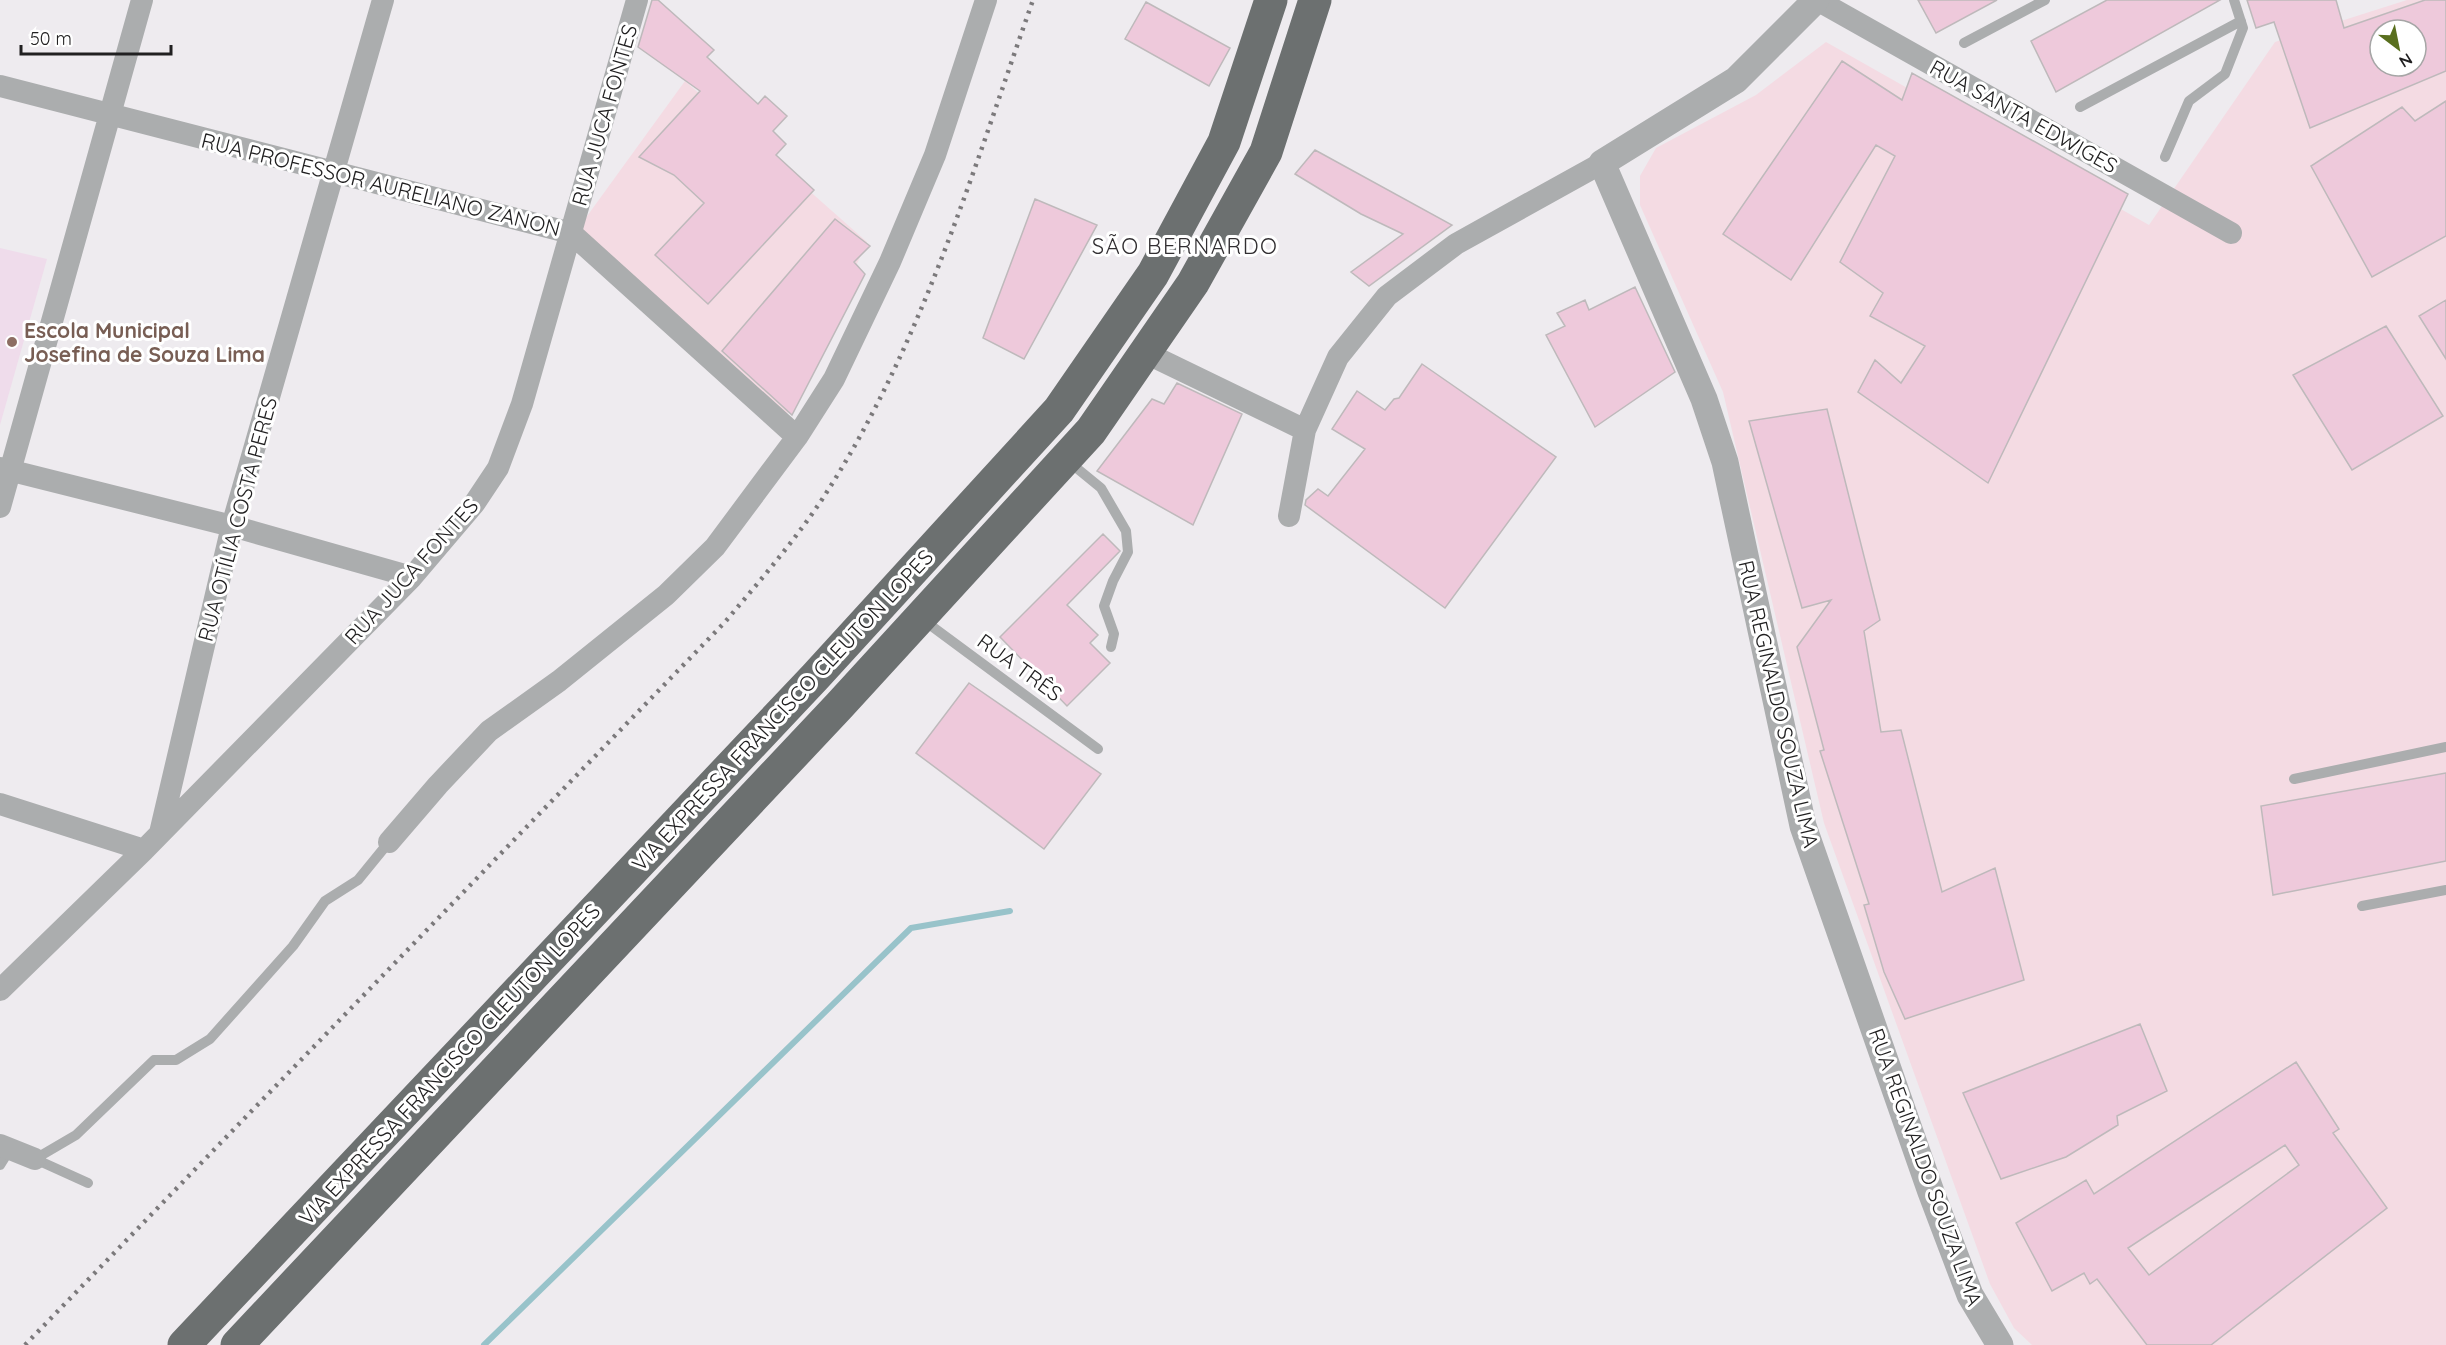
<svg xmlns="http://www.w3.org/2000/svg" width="2446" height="1345" font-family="Quicksand,sans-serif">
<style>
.industrial{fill:#f4dbe3;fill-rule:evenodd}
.education{fill:#efdceb}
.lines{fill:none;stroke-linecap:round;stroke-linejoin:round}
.stream{stroke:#98c3ca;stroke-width:6}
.building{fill:#eec9db;stroke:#beb9bb;stroke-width:1.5;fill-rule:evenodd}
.service{stroke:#abadae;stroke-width:10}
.minor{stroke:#abadae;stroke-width:22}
.tertiary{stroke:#abadae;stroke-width:27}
.trunk{stroke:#6c7070;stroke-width:33}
.rail{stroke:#7b797b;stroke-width:4.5;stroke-dasharray:3 6;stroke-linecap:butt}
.education-dot{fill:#8d6e63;stroke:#fff;stroke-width:2}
.labels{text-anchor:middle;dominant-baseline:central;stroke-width:6;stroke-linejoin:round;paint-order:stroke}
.street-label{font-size:21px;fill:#212021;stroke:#fff}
.education-label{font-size:21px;font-weight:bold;fill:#785e54;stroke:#fff;text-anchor:start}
.neighbourhood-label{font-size:22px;letter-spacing:1.5px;fill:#322f32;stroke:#fff}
</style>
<rect width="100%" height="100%" fill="#eeebef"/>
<!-- industrial -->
<path class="industrial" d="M2407,0H2446V1345H2032L2014,1328L1990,1284L1824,823L1723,392L1640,205V176L1656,148L1756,95L1826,42L2149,225L2275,42ZM2380,30H2416V66H2380Z
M685,81L867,242L784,421L577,230Z"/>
<!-- education -->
<path class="education" d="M0,248L47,259L0,425Z"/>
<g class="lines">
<!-- stream -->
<path class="stream" d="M484,1345L911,928L1010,911"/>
</g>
<!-- building -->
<path class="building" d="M652,0H658L714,50L707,57L758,104L765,96L787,116L773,131L786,144L776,155L814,190L708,304L655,255L704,203L674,175L639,157L700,91L638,47Z
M1918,0H1997L1936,33Z
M2107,0H2220L2056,92L2031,41Z
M2247,0H2336L2344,28L2425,0H2446V71L2310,128L2274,22L2256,28ZM2380,30H2416V66H2380Z
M1146,2L1230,48L1209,86L1125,39Z
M1842,61L1902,100L1912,73L2128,194L1988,483L1858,392L1875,360L1901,383L1925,346L1870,316L1883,293L1840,262L1895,156L1876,145L1791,280L1723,234Z
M2446,101V236L2372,277L2311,166L2402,107L2415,121Z
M1315,150L1452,225L1369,286L1351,272L1403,234L1361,214L1295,174Z
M1035,199L1097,225L1024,359L983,338Z
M835,219L870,246L854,262L865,274L792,415L722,351Z
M1635,287L1675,372L1595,427L1546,335L1565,326L1557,313L1585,300L1589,310Z
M2446,300V359L2419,316Z
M2386,326L2443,416L2352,470L2293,375Z
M1422,364L1556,457L1445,608L1305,505L1306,500L1318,489L1328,496L1365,449L1332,429L1357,391L1385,410L1394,399L1399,398Z
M1177,383L1242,414L1193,525L1097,471L1152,399L1164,404Z
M1827,409L1880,620L1864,631L1881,732L1901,730L1942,892L1995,868L2024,980L1905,1019L1884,972L1864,905L1869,904L1820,751L1824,750L1797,647L1831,600L1802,608L1749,421Z
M1103,534L1120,551L1067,605L1098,635L1090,643L1110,663L1067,706L1000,637Z
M969,683L1101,774L1044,849L916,753Z
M2446,773V861L2273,895L2261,806Z
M2140,1024L2167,1091L2117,1116L2118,1125L2066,1157L2001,1179L1963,1093Z
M2296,1062L2339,1129L2333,1133L2387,1208L2211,1345H2147L2097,1279L2090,1284L2084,1273L2052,1291L2016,1223L2086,1180L2094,1194ZM2285,1145L2299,1165L2149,1275L2128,1248Z"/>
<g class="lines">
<!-- service -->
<path class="service" d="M1964,43L2045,0
M2080,107L2241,21
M2165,157L2189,101L2225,74L2243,28L2234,0
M1068,461L1101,488L1126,531L1128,552L1113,581L1104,606L1114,634L1111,647
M922,619L1098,749
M2294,779L2446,747
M2362,906L2446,890
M0,1165L10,1149
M88,1183L35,1159L76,1135L154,1060H176L210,1039L293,946L325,901L358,880L389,842"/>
<!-- minor -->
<path class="minor" d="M1817,0L2231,233
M0,86L571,233L797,437
M1146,353L1305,430
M0,468L232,526L412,577
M0,507L142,0
M1289,516L1305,430L1338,357L1387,296L1456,244L1602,163
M0,804L144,850
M160,833L232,526L383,0
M389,842L438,785L489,731L559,681L666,595L715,547L797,437L834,379L890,262L935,155L986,0
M0,990L144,850L412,577L474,504L498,468L522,404L637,0
M0,1145L35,1159"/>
<!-- tertiary -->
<path class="tertiary" d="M1816,0L1736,80L1602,163L1704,399L1725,462L1803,826L1931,1192L1970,1295L2000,1345"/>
<!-- trunk -->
<path class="trunk" d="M184,1345L815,677L1059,410L1153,274L1224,142L1271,0
M237,1345L839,706L1091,431L1193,283L1266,152L1315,0"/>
<!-- rail -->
<path class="rail" d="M25,1345L725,622C758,583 792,544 821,501C921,349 973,170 1033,0"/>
</g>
<!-- markers -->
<circle class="education-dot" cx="12" cy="342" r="6"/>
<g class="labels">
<!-- street labels -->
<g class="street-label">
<text transform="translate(604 115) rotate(-74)">RUA JUCA FONTES</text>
<text transform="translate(2024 116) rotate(29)">RUA SANTA EDWIGES</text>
<text transform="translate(381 184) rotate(14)">RUA PROFESSOR AURELIANO ZANON</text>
<text transform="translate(237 519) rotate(-75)">RUA OTÍLIA COSTA PERES</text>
<text transform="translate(411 571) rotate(-48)">RUA JUCA FONTES</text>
<text transform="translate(1020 667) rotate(36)">RUA TRÊS</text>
<text transform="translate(1779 704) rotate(77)">RUA REGINALDO SOUZA LIMA</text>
<text transform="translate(782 710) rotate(-47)">VIA EXPRESSA FRANCISCO CLEUTON LOPES</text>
<text transform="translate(449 1064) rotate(-47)">VIA EXPRESSA FRANCISCO CLEUTON LOPES</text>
<text transform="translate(1926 1167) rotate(70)">RUA REGINALDO SOUZA LIMA</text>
</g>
<!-- education labels -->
<g class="education-label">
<text x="24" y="330">Escola Municipal<tspan x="24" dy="24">Josefina de Souza Lima</tspan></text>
</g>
<!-- neighbourhood labels -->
<g class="neighbourhood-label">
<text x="1185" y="246">SÃO BERNARDO</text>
</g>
</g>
<!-- north arrow -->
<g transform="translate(2398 48) rotate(148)"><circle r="28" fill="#ffffff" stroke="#a6a6a6" stroke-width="1.5"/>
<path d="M0-4.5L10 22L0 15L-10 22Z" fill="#596f1e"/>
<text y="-9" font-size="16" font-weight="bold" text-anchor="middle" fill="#212021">N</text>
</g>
<!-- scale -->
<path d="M21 45v9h150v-9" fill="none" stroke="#212021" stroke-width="3"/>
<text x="30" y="45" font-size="18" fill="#212021" stroke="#ffffff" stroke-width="4.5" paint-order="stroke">50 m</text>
</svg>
